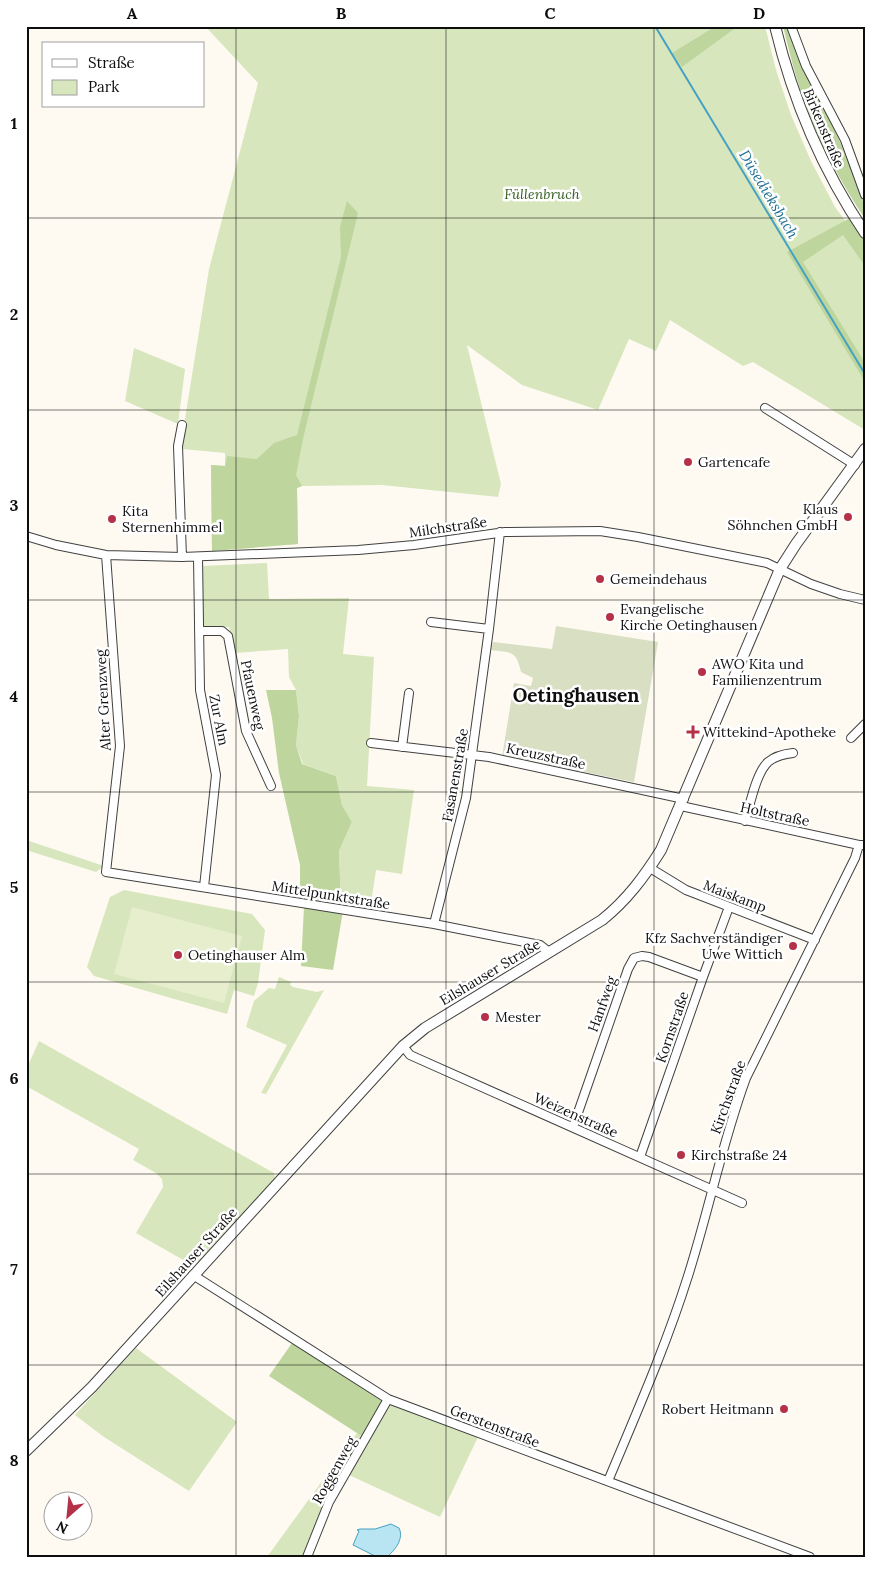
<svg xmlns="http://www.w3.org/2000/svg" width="891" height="1583" font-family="Lora,serif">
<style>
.green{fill:#d7e6bc}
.forest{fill:#bed69d}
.cemetery{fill:#d9dfc3}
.pitch{fill:#e7eecd}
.water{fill:#b9e4f1;stroke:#45a1c3}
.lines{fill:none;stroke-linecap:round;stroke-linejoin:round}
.stream{stroke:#45a1c3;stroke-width:2}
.minor-casing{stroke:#414141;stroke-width:10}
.tertiary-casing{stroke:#414141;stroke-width:12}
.minor{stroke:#fff;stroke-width:8}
.tertiary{stroke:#fff;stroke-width:10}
.grid{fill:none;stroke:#0e0e0e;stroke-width:1;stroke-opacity:0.55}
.poi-dot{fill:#b43148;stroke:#fff;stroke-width:2}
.labels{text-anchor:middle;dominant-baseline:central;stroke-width:5;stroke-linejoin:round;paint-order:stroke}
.street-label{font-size:14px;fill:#0e0e0e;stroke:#fff}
.park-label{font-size:14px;font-style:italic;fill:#386123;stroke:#fff}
.poi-label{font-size:14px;fill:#0e0e0e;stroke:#fff;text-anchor:start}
.water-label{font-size:15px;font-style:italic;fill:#217297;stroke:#fff}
.district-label{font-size:19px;font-weight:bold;fill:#0e0e0e;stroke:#fff}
.neatline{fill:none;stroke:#0e0e0e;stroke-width:2}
.grid-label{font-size:16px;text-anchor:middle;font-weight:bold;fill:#0e0e0e}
</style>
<rect width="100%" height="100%" fill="#fefaf1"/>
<!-- green -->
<path class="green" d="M205,26H765L776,70L791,115L811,161L835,207L865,248V430L753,362L743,366L670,320L656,351L629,339L598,410L522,385L467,345L501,484L498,497L382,485L302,486L297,488L298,544L212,551L211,465L225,466V453L182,449L181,444L209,269L258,83Z
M134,348L185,369L178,424L125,401Z
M267,563L269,599L349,598L343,654L374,657L367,786L414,790L402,874L376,870L370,909L341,904L339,851L352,822L342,805L336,776L303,764L296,745L299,716L296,690L289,677L288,649L235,653L229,627L203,628L202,566Z
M26,840L104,866L96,872L26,850Z
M124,890L252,914L265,930L258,983L254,996L234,990L227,1014L94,976L87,967L110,897Z
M279,977L291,982L290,985L293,987L317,992L324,990L266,1094L261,1093L287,1045L246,1027L254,1001L269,988L275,989Z
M39,1041L274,1173L275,1179L197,1264L192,1265L136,1233L163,1187L162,1179L156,1173L133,1160L139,1149L26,1086V1070Z
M136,1348L237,1422L189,1491L104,1437L75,1415Z
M389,1404L478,1437L440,1517L349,1475Z
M357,1433L363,1437L304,1557H267Z"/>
<!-- forest -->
<path class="forest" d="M716,26H738L682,67L672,53Z
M783,26H787C804,77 834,121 852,171C859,188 865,201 865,219C843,185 822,149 808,111C797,83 790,55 783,26Z
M347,201L358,213L303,439L296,475L302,486L297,488L298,544L212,551L211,465L225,466L227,456L257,459L274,443L297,435L341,257L340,227Z
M850,218L865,240V266L843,235L803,262L865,363V382L787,252Z
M266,690H296L299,716L296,745L302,764L336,776L342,805L352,822L339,851L341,904L300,898V865L279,773L272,718Z
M304,906L343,911L333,970L301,966Z
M292,1343L383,1401L363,1437L269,1376Z"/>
<!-- cemetery -->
<path class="cemetery" d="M556,626L658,642L634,782L514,758L502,757L514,683L531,686L533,678L521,672C516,650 512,653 491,650L493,642L552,649Z"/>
<!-- pitch -->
<path class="pitch" d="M132,907L242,936L224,1003L114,974Z"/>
<!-- water -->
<path class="water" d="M391,1524L399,1528C404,1538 396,1549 388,1556L377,1557L353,1545L359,1531L357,1530L360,1529H375Z"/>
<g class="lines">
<!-- stream -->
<path class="stream" d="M655,26L865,374"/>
<!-- minor casing -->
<g class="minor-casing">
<path id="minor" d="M791,26L806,66L845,140L865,195
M765,408L855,465
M182,425L178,446L182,557
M26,536L56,545L106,555L182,557L358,550L414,545L505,532L600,531L638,537L767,563L811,584L840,594L865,600
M106,555L120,746L106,872L434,924L540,945L549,952
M198,557L200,690L216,775L204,887
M431,622L489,629
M199,631H222L228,636L246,731L271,786
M851,738L865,724
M371,743L489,757L684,799
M402,747L409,693
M681,806L859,845H865
M745,821C750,805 756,773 768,762C775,756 784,754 793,753
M650,868L686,890L815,940
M434,924L466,798L489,629L500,532
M403,1046L410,1055L742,1203
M573,1127L628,969L634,958L642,956L649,957L703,977
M640,1157L703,977L729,907
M193,1275L388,1399L810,1557
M608,1481C636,1414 666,1346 688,1276C709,1210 722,1143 746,1078L855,858L859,845
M307,1557L329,1502L388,1399"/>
</g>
<!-- tertiary casing -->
<g class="tertiary-casing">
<path id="tertiary" d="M775,26C793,101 822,169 865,233
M26,1451L92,1387L403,1046L425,1028L602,920C627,900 644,877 661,850L780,569L796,544L865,449"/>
</g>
<!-- minor -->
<use href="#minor" class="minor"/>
<!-- tertiary -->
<use href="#tertiary" class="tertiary"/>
</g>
<!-- grid -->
<path class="grid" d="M236,26V1557M446,26V1557M654,26V1557M26,218H865M26,410H865M26,600H865M26,792H865M26,982H865M26,1174H865M26,1365H865"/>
<!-- markers -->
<g class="poi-dot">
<circle cx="688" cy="462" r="5"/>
<circle cx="848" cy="517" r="5"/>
<circle cx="112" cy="519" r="5"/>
<circle cx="600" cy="579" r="5"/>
<circle cx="610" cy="617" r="5"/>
<circle cx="702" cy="672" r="5"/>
<path d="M690.5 724.5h5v5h5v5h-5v5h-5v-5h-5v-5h5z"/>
<circle cx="793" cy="946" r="5"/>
<circle cx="178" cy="955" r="5"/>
<circle cx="485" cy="1017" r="5"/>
<circle cx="681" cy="1155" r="5"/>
<circle cx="784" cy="1409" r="5"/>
</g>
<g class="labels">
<!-- street labels -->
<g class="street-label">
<text transform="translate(824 128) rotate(67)">Birkenstraße</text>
<text transform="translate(448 527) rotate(-8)">Milchstraße</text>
<text transform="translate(253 695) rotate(78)">Pfauenweg</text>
<text transform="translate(103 700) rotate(-93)">Alter Grenzweg</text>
<text transform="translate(219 720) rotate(79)">Zur Alm</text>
<text transform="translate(546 756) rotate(12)">Kreuzstraße</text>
<text transform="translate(455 775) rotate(-80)">Fasanenstraße</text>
<text transform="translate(775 814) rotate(12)">Holtstraße</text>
<text transform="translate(331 895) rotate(9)">Mittelpunktstraße</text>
<text transform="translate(735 896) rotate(21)">Maiskamp</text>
<text transform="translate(490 972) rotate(-31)">Eilshauser Straße</text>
<text transform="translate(602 1004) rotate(-70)">Hanfweg</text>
<text transform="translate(672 1027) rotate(-71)">Kornstraße</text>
<text transform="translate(728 1097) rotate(-70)">Kirchstraße</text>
<text transform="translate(576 1115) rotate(24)">Weizenstraße</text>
<text transform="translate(196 1252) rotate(-48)">Eilshauser Straße</text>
<text transform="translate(495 1426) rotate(21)">Gerstenstraße</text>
<text transform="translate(334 1470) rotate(-61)">Roggenweg</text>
</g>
<!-- park labels -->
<g class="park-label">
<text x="542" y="194">Füllenbruch</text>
</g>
<!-- poi labels -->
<g class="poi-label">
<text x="698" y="462">Gartencafe</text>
<text x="838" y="509" text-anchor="end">Klaus<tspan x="838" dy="16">Söhnchen GmbH</tspan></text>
<text x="122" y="511">Kita<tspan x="122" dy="16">Sternenhimmel</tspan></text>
<text x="610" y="579">Gemeindehaus</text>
<text x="620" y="609">Evangelische<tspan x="620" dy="16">Kirche Oetinghausen</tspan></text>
<text x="712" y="664">AWO Kita und<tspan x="712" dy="16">Familienzentrum</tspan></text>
<text x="703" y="732">Wittekind-Apotheke</text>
<text x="783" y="938" text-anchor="end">Kfz Sachverständiger<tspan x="783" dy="16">Uwe Wittich</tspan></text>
<text x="188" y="955">Oetinghauser Alm</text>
<text x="495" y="1017">Mester</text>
<text x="691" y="1155">Kirchstraße 24</text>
<text x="774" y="1409" text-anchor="end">Robert Heitmann</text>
</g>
<!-- water labels -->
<g class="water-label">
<text transform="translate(769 194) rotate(59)">Düsedieksbach</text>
</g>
<!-- district labels -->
<g class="district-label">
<text x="576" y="695">Oetinghausen</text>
</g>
</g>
<!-- border -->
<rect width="891" height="1583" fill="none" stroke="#ffffff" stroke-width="55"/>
<!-- legend -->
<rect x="42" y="42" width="162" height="65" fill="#ffffff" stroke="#9f9f9f"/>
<rect x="52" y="59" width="25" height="8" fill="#ffffff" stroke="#9f9f9f"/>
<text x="88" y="68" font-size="15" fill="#0e0e0e">Straße</text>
<rect x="52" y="80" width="25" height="15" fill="#d7e6bc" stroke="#9f9f9f"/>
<text x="88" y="92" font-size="15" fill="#0e0e0e">Park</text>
<!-- north arrow -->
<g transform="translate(68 1516) rotate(207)"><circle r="24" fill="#ffffff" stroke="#9f9f9f"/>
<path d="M0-4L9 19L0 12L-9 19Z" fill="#b43148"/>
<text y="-8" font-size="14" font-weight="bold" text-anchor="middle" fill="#0e0e0e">N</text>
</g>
<rect x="28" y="28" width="836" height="1528" class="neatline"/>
<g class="grid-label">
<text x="132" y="19">A</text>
<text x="341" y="19">B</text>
<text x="550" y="19">C</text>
<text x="759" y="19">D</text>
<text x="14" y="129">1</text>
<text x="14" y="320">2</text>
<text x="14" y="511">3</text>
<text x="14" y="702">4</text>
<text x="14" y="893">5</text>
<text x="14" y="1084">6</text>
<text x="14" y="1275">7</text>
<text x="14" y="1466">8</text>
</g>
</svg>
